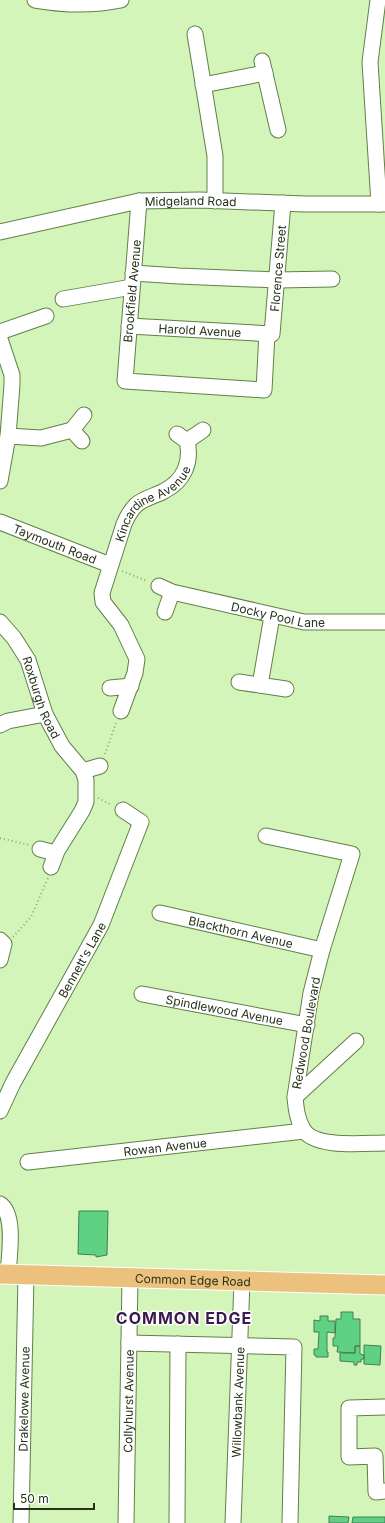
<svg xmlns="http://www.w3.org/2000/svg" width="385" height="1523" font-family="Inter,sans-serif">
<style>
.building{fill:#5ed183;stroke:#457d55}
.lines{fill:none;stroke-linecap:round;stroke-linejoin:round}
.minor-casing{stroke:#627f48;stroke-width:17}
.major-casing{stroke:#fff;stroke-width:21}
.path{stroke:#8ea77a;stroke-width:2;stroke-dasharray:1 3;stroke-linecap:butt}
.minor{stroke:#fff;stroke-width:15}
.major{stroke:#ecc07d;stroke-width:19}
.labels{text-anchor:middle;dominant-baseline:central;stroke-width:3;stroke-linejoin:round;paint-order:stroke}
.street-label{font-size:12px;fill:#26331b;stroke:#fff}
.district-label{font-size:16px;font-weight:bold;letter-spacing:1px;fill:#3c1950;stroke:#fff}
</style>
<rect width="100%" height="100%" fill="#d4f5b9"/>
<!-- building -->
<path class="building" d="M79,1211H108L107,1255L96,1257V1255L78,1254Z
M341,1312H353V1319H360V1346H355V1353L337,1352L338,1346H333V1338H335L336,1319H341Z
M320,1316H328V1321H335V1333L327,1332V1352H328V1357H316V1355H314V1349H318L319,1332H314V1320L320,1321Z
M364,1345L381,1346L380,1365L364,1364Z
M355,1346H360V1354L364,1355V1359H361V1362H357V1365H354V1362L340,1361V1353H355Z
M329,1516L349,1517L348,1523H329Z
M353,1517H385V1523H352Z"/>
<g class="lines">
<!-- minor casing -->
<g class="minor-casing">
<g id="minor">
<path d="M35,0C64,5 92,6 121,0"/>
<path d="M378,0L370,62L379,204"/>
<path d="M195,34L215,156V201"/>
<path d="M262,61L278,130"/>
<path d="M203,85L265,73"/>
<path d="M139,201L125,381L264,390L267,333"/>
<path id="s1" d="M0,232L139,201L200,200L305,204H385"/>
<path d="M133,273L179,276L277,280L332,279"/>
<path d="M63,299L132,287"/>
<path id="s2" d="M129,326L272,334L283,203"/>
<path d="M0,332L46,316"/>
<path d="M0,339L12,375V385L8,436L0,481"/>
<path d="M72,430L84,415"/>
<path d="M8,436L41,438L72,430L82,441"/>
<path d="M187,441L203,430"/>
<path id="s3" d="M0,522L110,565"/>
<path id="s4" d="M159,586L172,592L304,622H385"/>
<path d="M165,612L172,592"/>
<path id="s5" d="M0,622L14,638L28,660L45,714L62,746L83,771L86,780V802L82,811L57,851L51,867"/>
<path d="M239,682L286,689"/>
<path d="M260,685L272,616"/>
<path d="M110,688L131,686"/>
<path id="s6" d="M121,711L135,673L137,659L121,625L103,602L102,593L124,524C127,517 131,510 136,505C144,498 155,496 164,491C184,481 192,462 187,441L177,434"/>
<path d="M0,725L8,721L45,714"/>
<path d="M83,771L100,766"/>
<path d="M266,836L352,854L322,950L311,993L295,1097C296,1108 297,1119 303,1129C314,1149 365,1143 385,1143"/>
<path d="M40,849L55,853"/>
<path id="s7" d="M160,913L322,950"/>
<path d="M0,940L4,944L0,960"/>
<path id="s8" d="M142,994L307,1025"/>
<path d="M295,1097L356,1041"/>
<path id="s9" d="M0,1111L13,1083L101,925L141,822L123,810"/>
<path id="s10" d="M28,1162L304,1131"/>
<path d="M0,1204C16,1214 9,1257 8,1274"/>
<path d="M129,1343L294,1347L290,1523"/>
<path d="M385,1407L349,1408V1457L375,1456L376,1492L385,1491"/>
<path id="s11" d="M21,1523L26,1275"/>
<path id="s12" d="M126,1523L130,1278"/>
<path d="M177,1523L178,1344"/>
<path id="s13" d="M233,1523L242,1281"/>
</g>
</g>
<!-- major casing -->
<g class="major-casing">
<g id="major">
<path id="s14" d="M0,1274L385,1285"/>
</g>
</g>
<!-- path -->
<path class="path" d="M122,571L147,581
M105,754L116,723
M98,798L112,805
M0,838L29,845
M13,937L31,917L48,878"/>
<!-- minor -->
<use href="#minor" class="minor"/>
<!-- major -->
<use href="#major" class="major"/>
</g>
<g class="labels">
<!-- street labels -->
<g class="street-label">
<text stroke="none"><textPath href="#s1" startOffset="194">Midgeland Road</textPath></text>
<text stroke="none"><textPath href="#s2" startOffset="209">Florence Street</textPath></text>
<text transform="translate(132 291) rotate(-85)">Brookfield Avenue</text>
<text stroke="none"><textPath href="#s2" startOffset="71">Harold Avenue</textPath></text>
<text stroke="none"><textPath href="#s6" startOffset="238">Kincardine Avenue</textPath></text>
<text stroke="none"><textPath href="#s3" startOffset="59">Taymouth Road</textPath></text>
<text stroke="none"><textPath href="#s4" startOffset="123">Docky Pool Lane</textPath></text>
<text stroke="none"><textPath href="#s5" startOffset="87">Roxburgh Road</textPath></text>
<text stroke="none"><textPath href="#s7" startOffset="83">Blackthorn Avenue</textPath></text>
<text stroke="none"><textPath href="#s9" startOffset="172">Bennett's Lane</textPath></text>
<text stroke="none"><textPath href="#s8" startOffset="84">Spindlewood Avenue</textPath></text>
<text transform="translate(306 1033) rotate(-80)">Redwood Boulevard</text>
<text stroke="none"><textPath href="#s10" startOffset="138">Rowan Avenue</textPath></text>
<text stroke="none"><textPath href="#s14" startOffset="193">Common Edge Road</textPath></text>
<text stroke="none"><textPath href="#s11" startOffset="124">Drakelowe Avenue</textPath></text>
<text stroke="none"><textPath href="#s12" startOffset="122">Collyhurst Avenue</textPath></text>
<text stroke="none"><textPath href="#s13" startOffset="121">Willowbank Avenue</textPath></text>
</g>
<!-- district labels -->
<g class="district-label">
<text x="184" y="1318">COMMON EDGE</text>
</g>
</g>
<!-- scale -->
<path d="M14 1503v6h80v-6" fill="none" stroke="#26331b" stroke-width="2"/>
<text x="20" y="1503" font-size="12" fill="#26331b" stroke="#ffffff" stroke-width="3" paint-order="stroke">50 m</text>
</svg>
